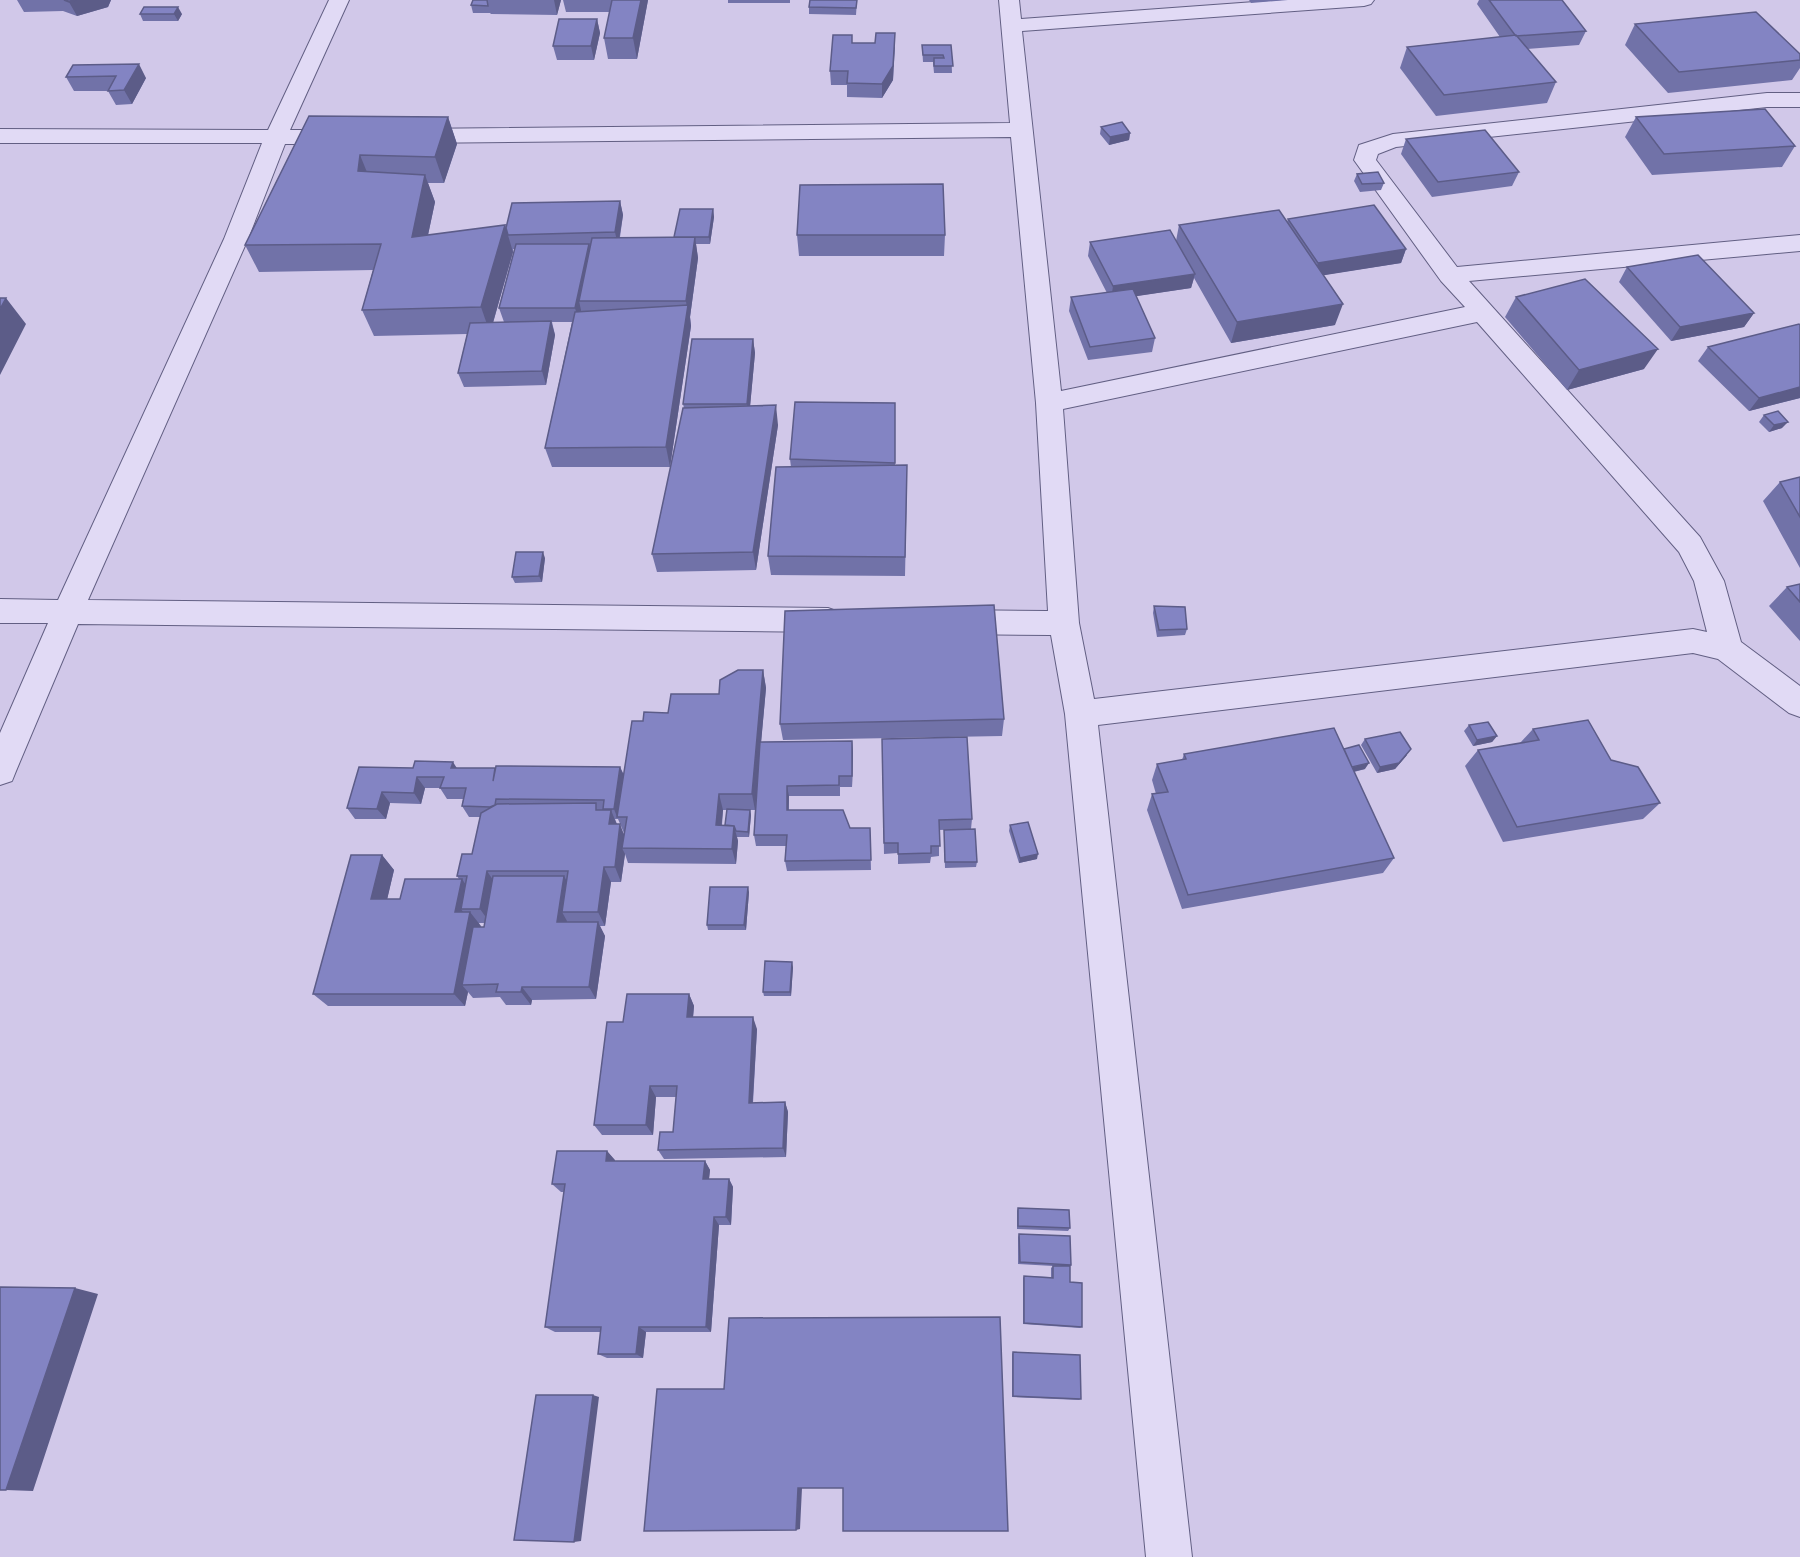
<svg xmlns="http://www.w3.org/2000/svg" width="1800" height="1557" font-family="'Zilla Slab',serif">
<style>
.lines{fill:none;stroke-linecap:round;stroke-linejoin:round}
.minor-casing{stroke:#625f83;stroke-width:2}
.minor{fill:#e1daf5;fill-rule:evenodd}
.wall{fill:#7172a8;fill-rule:evenodd}
.shaded-wall{fill:#5c5c88}
.building{fill:#8384c3;stroke:#5c5c88;stroke-width:1.5}
</style>
<rect width="100%" height="100%" fill="#d1c8e9"/>
<g class="lines">
<!-- minor casing -->
<g class="minor-casing">
<path id="minor" d="M329,0H349L290,130H343L351,132L354,137L351,142L343,144H285L248,239L88,600L828,608L839,612L843,620L839,628L828,632L78,624L16,771L12,781L0,785V733L48,623H0V599L58,600L224,239L262,143H0V129L268,130Z
M999,0H1019L1021,19L1282,0H1374L1371,4L1364,6L1022,31L1061,391L1465,307L1441,281L1354,160L1359,145L1393,134L1767,93H1800V107H1767L1396,147L1378,154L1376,160L1457,267L1800,235V251L1469,281L1700,537L1724,581L1741,642L1800,686V717L1789,713L1718,659L1693,653L1098,725L1192,1557H1146L1065,714L1051,635L952,634L941,630L937,622L941,614L952,610L1048,611L1036,403L1011,137L410,143L402,141L399,136L402,131L410,129L1010,123ZM1477,322L1679,552L1694,581L1707,632L1693,629L1094,699L1079,623L1063,409Z"/>
</g>
<!-- minor -->
<use href="#minor" class="minor"/>
</g>
<!-- wall -->
<path class="wall" d="M17,0H111L108,7L77,16L63,11L24,12Z
M473,0H561L557,15L491,14L490,13H473L471,5Z
M563,0H648L637,59H608L604,38L610,12H566Z
M728,0H790V3H728Z
M857,0L856,15L809,14V7Z
M1249,0H1288L1251,3Z
M1479,0H1562L1586,31L1579,45L1527,49L1556,82L1547,103L1436,116L1400,68L1407,47L1500,37L1477,4Z
M140,14H182L178,21H143Z
M597,19L600,33L594,60H557L553,46Z
M1635,24L1800,54V68L1792,80L1668,93L1625,45Z
M852,43L895,47L893,80L882,98L847,97V85H831L830,71Z
M922,45H951L952,73H934L933,62H923Z
M73,65L146,78L132,104L116,105L108,91H74L66,77Z
M309,116L448,117L457,144L444,183H428L435,202L428,235L505,225L506,228L620,201L623,215L620,237H674L713,209L714,217L710,244H696L698,258L690,317L691,326L670,467H552L545,448L572,322H552L555,335L546,385L464,387L458,373L467,334L374,336L362,310L373,270L259,272L245,245ZM513,249H515L499,308L504,322L493,323L513,252Z
M1636,117L1795,146L1782,167L1652,175L1625,137Z
M1101,127L1130,133L1129,140L1109,145L1100,134Z
M1406,139L1519,172L1512,186L1432,197L1401,154Z
M1357,174L1384,183L1381,190L1360,192L1354,181Z
M1288,219L1406,249L1401,263L1323,275L1335,325L1231,343L1194,278L1191,288L1136,296L1155,338L1152,352L1088,360L1069,311L1071,297L1107,293L1088,256L1090,242L1176,241L1179,225L1287,222Z
M797,235H945L944,256H799Z
M1627,267L1754,313L1744,327L1671,341L1619,282Z
M1516,297L1644,369L1567,390L1505,317Z
M1800,325V398L1749,411L1698,361L1708,347Z
M753,339L755,353L750,406L778,425L756,570L657,572L652,554L684,408L683,404Z
M895,403V466L907,485L905,576L771,575L768,556L791,467L790,459Z
M1764,415L1782,428L1769,432L1759,422Z
M1800,477V568L1763,501L1780,482Z
M545,558L542,582L515,583L512,577Z
M1800,584V641L1769,606L1787,587Z
M1154,606L1187,629L1185,635L1157,637L1153,613Z
M763,670L766,688L761,742L852,741L853,753L852,787H840V796H789V810L850,828H870L871,870L787,871L785,861L786,846H756L754,835L755,810H750L751,815L749,837H737L738,841L736,864L628,863L625,854L621,882H611L605,926H600L605,936L596,999L532,1000L531,1005H506L500,997L473,998L468,992L465,1006H328L313,994L382,855L394,870L387,899H400L459,879L457,876L472,854L480,817H469L462,806L463,799H447L440,788H425L421,804L390,803L386,819H355L347,808L413,768H457L496,770L620,767L624,775L643,721L719,694ZM723,810H727L725,825H722ZM615,819H618L624,833V834L617,824ZM479,923H485L484,927H480Z
M1004,719L1002,736L783,740L780,724Z
M1469,725L1497,736L1492,742L1473,746L1464,731Z
M1533,729L1611,760L1660,803L1643,819L1503,842L1465,766L1478,750L1520,743Z
M882,739L972,819L971,829L939,830V856L931,857L930,863L898,864V853L884,854Z
M1365,739L1407,755L1395,769L1377,773L1361,745Z
M1344,749L1365,769L1354,772L1394,858L1383,873L1182,909L1147,810L1152,794H1156L1152,780L1157,764L1182,760L1184,754Z
M1010,825L1037,859L1019,863L1009,831Z
M944,830L977,862L976,867L945,868Z
M749,892L746,930H708L707,925Z
M793,967L791,996H764L763,992Z
M689,994L694,1006L693,1017L757,1029L753,1103L785,1102L788,1112L786,1157L664,1159L658,1150L673,1132L676,1097H656L653,1135H602L594,1125L623,1022Z
M607,1151L615,1161H705L710,1170L709,1179H729L733,1187L731,1225H719L711,1332H646L643,1358H607L598,1354L601,1332H555L545,1327L564,1192H561L552,1184Z
M1018,1208L1070,1228L1068,1231L1017,1229V1211Z
M1019,1234L1071,1265L1070,1266V1282L1082,1327L1080,1328L1023,1324V1278L1024,1276L1051,1277V1268L1053,1266L1018,1264V1237Z
M1013,1352L1081,1399L1079,1400L1012,1397V1354Z"/>
<!-- shaded-wall -->
<path class="shaded-wall" d="M76,0H111L108,7L77,16L69,2Z
M554,0H561L557,15Z
M641,0H648L637,59L633,38Z
M178,7L182,14L178,21L174,14Z
M597,19L600,33L594,60L591,46Z
M895,33L893,80L882,98V84Z
M139,64L146,78L132,104L124,90Z
M448,117L457,144L444,183L435,157Z
M1130,133L1129,140L1109,145L1110,137Z
M360,155L371,182L358,171Z
M425,175L435,202L422,263L412,237Z
M620,201L623,215L618,246L615,232Z
M713,209L714,217L710,244L709,237Z
M505,225L513,252L490,333L481,307Z
M695,237L698,258L690,317L691,326L670,467L666,447L687,310L686,301Z
M589,244L592,258L579,301L581,310L579,322L575,308Z
M1406,249L1401,263L1313,277L1318,263Z
M1195,274L1191,288L1111,300L1113,286Z
M6,298L26,324L0,375V309Z
M1343,304L1335,325L1231,343L1237,322Z
M1754,313L1744,327L1671,341L1680,327Z
M551,321L555,335L546,385L542,371Z
M753,339L755,353L749,418L747,404Z
M1658,349L1644,369L1567,390L1579,370Z
M1800,387V398L1749,411L1759,398Z
M776,405L778,425L756,570L753,552Z
M1788,422L1782,428L1769,432L1774,425Z
M543,552L545,558L542,582L539,576Z
M763,670L766,688L755,810L752,794Z
M1497,736L1492,742L1473,746L1477,740Z
M852,741L853,753L852,787Z
M1407,755L1395,769L1377,773L1380,767Z
M453,762L460,773L451,768Z
M1369,763L1365,769L1347,773L1350,768Z
M620,767L625,778L617,817L614,809Z
M417,777L425,788L421,804L414,793Z
M787,786L789,796L788,821L787,810Z
M382,792L390,803L386,819L377,809Z
M719,794L723,810L720,840L716,825Z
M611,810L617,825L609,824Z
M750,810L751,815L749,837L748,832Z
M620,824L626,840L622,848L625,854L621,882L615,867Z
M734,826L738,841L736,864L732,849Z
M1038,854L1037,859L1019,863L1020,858Z
M382,855L394,870L384,913L371,899Z
M604,867L611,882L605,926L598,912Z
M487,871L497,886L490,923L480,909Z
M564,876L572,891L562,912L567,921L565,936L557,922Z
M462,879L472,894L461,909L467,918L455,912Z
M748,887L749,892L746,930L744,925Z
M470,912L481,926L469,985H462L468,992L465,1006L454,994Z
M598,922L605,936L596,999L589,987Z
M792,962L793,967L791,996L790,992Z
M522,987L532,1000L531,1005L521,992Z
M689,994L694,1006L692,1029L687,1017Z
M753,1017L757,1029L752,1113L749,1103Z
M650,1086L656,1097L653,1135L646,1125Z
M785,1102L788,1112L786,1157L783,1148Z
M607,1151L615,1160L614,1170L606,1161Z
M705,1161L710,1170L708,1187L703,1179Z
M729,1179L733,1187L731,1225L726,1217Z
M714,1217L719,1225L711,1332L706,1327Z
M75,1288L98,1294L33,1491L6,1490Z
M639,1327L646,1332L643,1358L636,1354Z
M593,1395L599,1397L581,1541L574,1542Z
M798,1488H802L800,1529L796,1530Z"/>
<!-- building -->
<path class="building" d="M64,0H76L69,2Z
M473,0H487L488,6L471,5Z
M612,0H641L633,38H604Z
M810,0H857L856,8L809,7Z
M1489,0H1562L1586,31L1516,36L1515,35Z
M144,7H178L174,14H140Z
M1756,12L1800,54V60L1679,72L1635,24Z
M559,19H597L591,46H553Z
M876,33H895L893,66L882,84L847,83L848,71H830L833,35H852V43H875Z
M1516,35L1556,82L1444,95L1407,47Z
M922,45H951L953,66H934V58H944L943,55H923Z
M139,64L124,90L108,91L116,76L66,77L73,65Z
M1765,109L1795,146L1664,154L1636,117Z
M309,116L448,117L435,157L360,155L358,171L425,175L412,237L505,225L481,307L362,310L381,244L245,245Z
M1122,122L1130,133L1110,137L1101,127Z
M1485,130L1519,172L1438,182L1406,139Z
M1378,172L1384,183L1362,184L1357,174Z
M943,184L945,235H797L800,185Z
M620,201L615,232L508,235L506,228L512,203Z
M1374,205L1406,249L1318,263L1288,219Z
M680,209H713L709,237H674Z
M1279,210L1343,304L1237,322L1179,225Z
M1170,230L1195,274L1113,286L1090,242Z
M695,237L686,301H579L592,238Z
M516,244H589L575,308H499Z
M1698,255L1754,313L1680,327L1627,267Z
M1585,279L1658,349L1579,370L1516,297Z
M1133,289L1155,338L1090,347L1071,297Z
M0,298H6L0,309Z
M688,305L666,447L545,448L575,312Z
M551,321L542,371L458,373L470,323Z
M1799,324L1800,325V387L1759,398L1708,347Z
M692,339H753L747,404H683Z
M795,402L895,403V463L790,459Z
M776,405L753,552L652,554L683,408Z
M1778,411L1788,422L1774,425L1764,415Z
M907,465L905,557L768,556L776,467Z
M1800,477V517L1780,482Z
M516,552H543L539,576L512,577Z
M1800,584V602L1787,587Z
M994,605L1004,719L780,724L785,611Z
M1154,606L1185,607L1187,629L1159,630Z
M738,670H763L752,794H719L716,825L734,826L732,849L622,848L627,817H617L632,721H643L644,712L668,713L671,694H719L720,680Z
M1588,720L1611,760L1638,767L1660,803L1517,827L1478,750L1539,740L1533,729Z
M1488,722L1497,736L1477,740L1469,725Z
M1334,728L1394,858L1188,895L1152,794L1168,792L1157,764L1186,759L1184,754Z
M1400,732L1411,749L1399,763L1380,767L1365,739Z
M967,737L972,819L939,820L940,846H931V853L898,854V843H884L882,739Z
M852,741V776H839V785L787,786V810H843L850,828H870L871,860L785,861L787,835H754L760,742Z
M1359,745L1369,763L1352,767L1344,749Z
M415,761L453,762L451,768H495L493,781L496,766L620,767L614,809H603L604,800L496,799L495,805L490,807L462,806L466,788H440L444,777H417L414,793L382,792L377,809L347,808L359,767L413,768Z
M596,803V810H611L609,824H620L615,867H604L598,912H562L568,871H487L480,909H461L467,876H457L462,854H472L481,813L497,804Z
M727,809L750,810L748,832L736,831L734,826L725,825Z
M1028,822L1038,854L1020,858L1010,825Z
M975,829L977,862H945L944,830Z
M351,855H382L371,899H400L405,879H462L455,912H470L454,994H313Z
M493,876H564L557,922H598L589,987H522L521,992H496L498,984L462,985L473,927H484Z
M710,887H748L744,925H707Z
M765,961L792,962L790,992H763Z
M627,994H689L687,1017H753L749,1103L785,1102L783,1148L658,1150L660,1132H673L677,1086H650L646,1125H594L607,1022H623Z
M557,1151H607L606,1161H705L703,1179H729L726,1217H714L706,1327H639L636,1354H598L601,1327H545L565,1184H552Z
M1018,1208L1069,1210L1070,1228L1018,1226Z
M1019,1234L1070,1236L1071,1265L1020,1262Z
M1053,1266H1070V1282L1082,1283V1327L1024,1323V1276L1053,1278Z
M0,1287L75,1288L6,1490H0Z
M1000,1317L1008,1531H843V1488H798L796,1530L644,1531L657,1389H724L729,1318Z
M1013,1352L1080,1355L1081,1399L1013,1396Z
M536,1395H593L574,1542L514,1540Z"/>
</svg>
